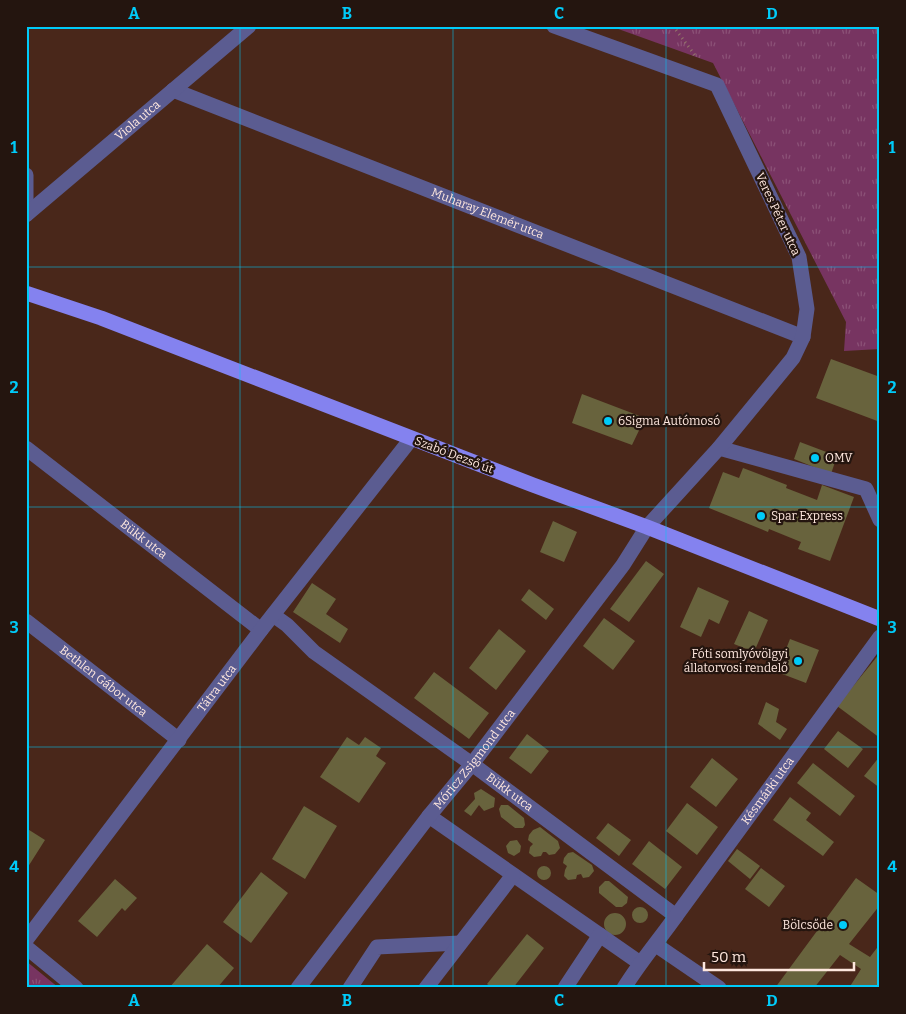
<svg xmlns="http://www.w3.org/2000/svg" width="906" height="1014" font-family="Bitter,serif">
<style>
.grass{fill:url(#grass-tufts)}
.building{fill:#68633d}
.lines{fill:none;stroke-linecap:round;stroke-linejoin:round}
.path{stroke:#93766a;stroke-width:3;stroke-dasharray:1 4;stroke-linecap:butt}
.minor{stroke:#5b5c91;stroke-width:15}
.major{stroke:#8482ef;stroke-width:15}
.grid{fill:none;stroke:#00cbf9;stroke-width:1;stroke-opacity:0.55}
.poi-dot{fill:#00cbf9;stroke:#24150f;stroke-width:2}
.labels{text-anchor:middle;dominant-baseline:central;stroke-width:4.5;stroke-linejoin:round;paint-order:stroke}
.street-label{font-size:12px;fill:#fee7de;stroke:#24150f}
.poi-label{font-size:12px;fill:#fee7de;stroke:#24150f;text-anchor:start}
.neatline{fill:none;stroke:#00cbf9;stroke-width:2}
.grid-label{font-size:16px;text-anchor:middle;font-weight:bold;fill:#00cbf9}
</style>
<defs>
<pattern id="grass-tufts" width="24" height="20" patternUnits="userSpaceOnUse" patternTransform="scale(1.25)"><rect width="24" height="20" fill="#773461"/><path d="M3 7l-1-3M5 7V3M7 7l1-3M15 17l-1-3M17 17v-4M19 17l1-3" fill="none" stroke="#8b5177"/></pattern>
</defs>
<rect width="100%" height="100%" fill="#49271a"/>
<!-- grass -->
<path class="grass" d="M610,26H880V349L844,351L846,322L713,63Z
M26,961L59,988H26Z"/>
<!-- building -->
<path class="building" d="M831,359L880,377V422L816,398Z
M582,394L645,418L632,445L572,423Z
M800,442L837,456L831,474L794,459Z
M743,468L787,485L786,488L817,500L822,485L854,497L830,561L798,549L801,542L769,529L768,532L709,508L723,472L739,478Z
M553,521L577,532L564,562L540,552Z
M646,561L664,574L629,622L610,609Z
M312,583L336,599L326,614L348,629L340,643L293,612Z
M698,587L729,601L719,624L709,619L701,637L680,627Z
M529,589L554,609L546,620L521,600Z
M749,611L768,620L754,652L734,644Z
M604,618L635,641L613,670L583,646Z
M499,629L526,651L496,690L469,668Z
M790,639L819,650L806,683L777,672Z
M880,653V738L837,706Z
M434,672L489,713L469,739L414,698Z
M766,702L779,709L776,722L787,729L780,740L758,724Z
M838,731L863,749L848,768L824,749Z
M527,734L549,751L531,774L509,758Z
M347,737L359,745L365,737L381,748L376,756L386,763L359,803L320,777Z
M880,756V788L864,776Z
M712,758L738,779L716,807L690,787Z
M813,763L855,796L840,816L797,783Z
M481,789L495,798L494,807L484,811L479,805L471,816L464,811L475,799L474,793Z
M790,797L811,813L806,820L834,842L823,856L773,820Z
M687,803L718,827L697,855L666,831Z
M501,805H508L524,818L525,825L523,828H515L501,817L499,809Z
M304,806L337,826L305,879L272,859Z
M608,823L631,840L619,856L596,838Z
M540,827L558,841L560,848L555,854L549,855L546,852H543L541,856L534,857L529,853L530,847L533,844L528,840L529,835L533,830Z
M26,828L45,840L26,870Z
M517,840L521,846L520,852L514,856L508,853L506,846L510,841Z
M649,841L682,867L665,889L632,864Z
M737,849L760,866L750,879L728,861Z
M573,852L592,865L594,871L589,877L583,878L581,874L577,875L576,879L568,880L564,876L565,870L567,866L563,863L564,858L568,853Z
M537 873a7 7 0 1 1 14 0a7 7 0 1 1-14 0Z
M761,868L785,886L769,907L745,889Z
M261,872L288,893L251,943L223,922Z
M856,878L880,895V905L849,944L870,957L880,944V988H849L861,969L840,955L814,988H775Z
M115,879L137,898L125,911L122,908L97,937L78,921Z
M605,881H609L628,897L627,903L622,907H616L599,893V887Z
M632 915a8 8 0 1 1 16 0a8 8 0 1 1-16 0Z
M604 924a11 11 0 1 1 22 0a11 11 0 1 1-22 0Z
M527,934L544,948L513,988H492L487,984Z
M207,944L234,968L217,988H169Z"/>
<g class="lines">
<!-- path -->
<path class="path" d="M673,26L697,58"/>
<!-- minor -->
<g class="minor">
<path id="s1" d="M173,90L803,337"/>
<path d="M26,175V215"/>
<path id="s2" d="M27,214L249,26"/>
<path id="s3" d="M26,448L261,630"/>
<path d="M719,448L866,489L880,520"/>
<path id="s4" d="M273,615L287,625L314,652L472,764L676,916"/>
<path id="s5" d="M26,621L179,740"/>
<path d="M429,816L640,963"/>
<path id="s6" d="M26,940L261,630L411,439"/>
<path d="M656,945L719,988"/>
<path d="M26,947L76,988"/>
<path id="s7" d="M298,988L429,816L472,764L623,565L647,527L719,448L793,358L803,337L807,309L799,257L717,85L554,26"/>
<path d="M350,988L377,947L460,943"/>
<path d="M426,988L513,875"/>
<path d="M565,988L600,935"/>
<path id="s8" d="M624,988C640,962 659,940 676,916L880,637"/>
</g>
<!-- major -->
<path class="major" d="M26,293L101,318L533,485L647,527L880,619"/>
</g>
<!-- grid -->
<path class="grid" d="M240,26V988M453,26V988M666,26V988M26,267H880M26,507H880M26,747H880"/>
<!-- markers -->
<g class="poi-dot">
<circle cx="608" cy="421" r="5"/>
<circle cx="815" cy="458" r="5"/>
<circle cx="761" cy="516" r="5"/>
<circle cx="798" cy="661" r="5"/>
<circle cx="843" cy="925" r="5"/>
</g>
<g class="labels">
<!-- street labels -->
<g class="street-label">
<text stroke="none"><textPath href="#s2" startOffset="145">Viola utca</textPath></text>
<text stroke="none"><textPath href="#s1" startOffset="338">Muharay Elemér utca</textPath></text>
<text transform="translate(778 214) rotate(65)">Veres Péter utca</text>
<text transform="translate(454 455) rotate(21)">Szabó Dezső út</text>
<text stroke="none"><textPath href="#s3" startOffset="149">Bükk utca</textPath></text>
<text stroke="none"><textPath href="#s5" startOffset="98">Bethlen Gábor utca</textPath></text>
<text stroke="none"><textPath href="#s6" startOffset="316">Tátra utca</textPath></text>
<text stroke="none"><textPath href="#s7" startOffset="289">Móricz Zsigmond utca</textPath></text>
<text stroke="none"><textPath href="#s8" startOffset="244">Késmárki utca</textPath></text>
<text stroke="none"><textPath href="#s4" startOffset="296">Bükk utca</textPath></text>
</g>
<!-- poi labels -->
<g class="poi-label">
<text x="618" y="421">6Sigma Autómosó</text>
<text x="825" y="458">OMV</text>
<text x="771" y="516">Spar Express</text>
<text x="788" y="654" text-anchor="end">Fóti somlyóvölgyi<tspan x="788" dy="14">állatorvosi rendelő</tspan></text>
<text x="833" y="925" text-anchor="end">Bölcsőde</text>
</g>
</g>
<!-- border -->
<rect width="906" height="1014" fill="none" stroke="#24150f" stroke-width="55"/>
<!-- scale -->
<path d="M704 962v8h150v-8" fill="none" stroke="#fee7de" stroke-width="2.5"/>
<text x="711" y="962" font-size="15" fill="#fee7de" stroke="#24150f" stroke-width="4" paint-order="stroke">50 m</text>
<rect x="28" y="28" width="850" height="958" class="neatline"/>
<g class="grid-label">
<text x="134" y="19">A</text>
<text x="347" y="19">B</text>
<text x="559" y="19">C</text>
<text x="772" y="19">D</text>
<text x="14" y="153">1</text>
<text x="892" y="153">1</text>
<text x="14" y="393">2</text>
<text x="892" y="393">2</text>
<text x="14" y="633">3</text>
<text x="892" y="633">3</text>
<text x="14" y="872">4</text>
<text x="892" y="872">4</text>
<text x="134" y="1006">A</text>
<text x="347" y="1006">B</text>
<text x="559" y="1006">C</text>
<text x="772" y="1006">D</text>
</g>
</svg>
